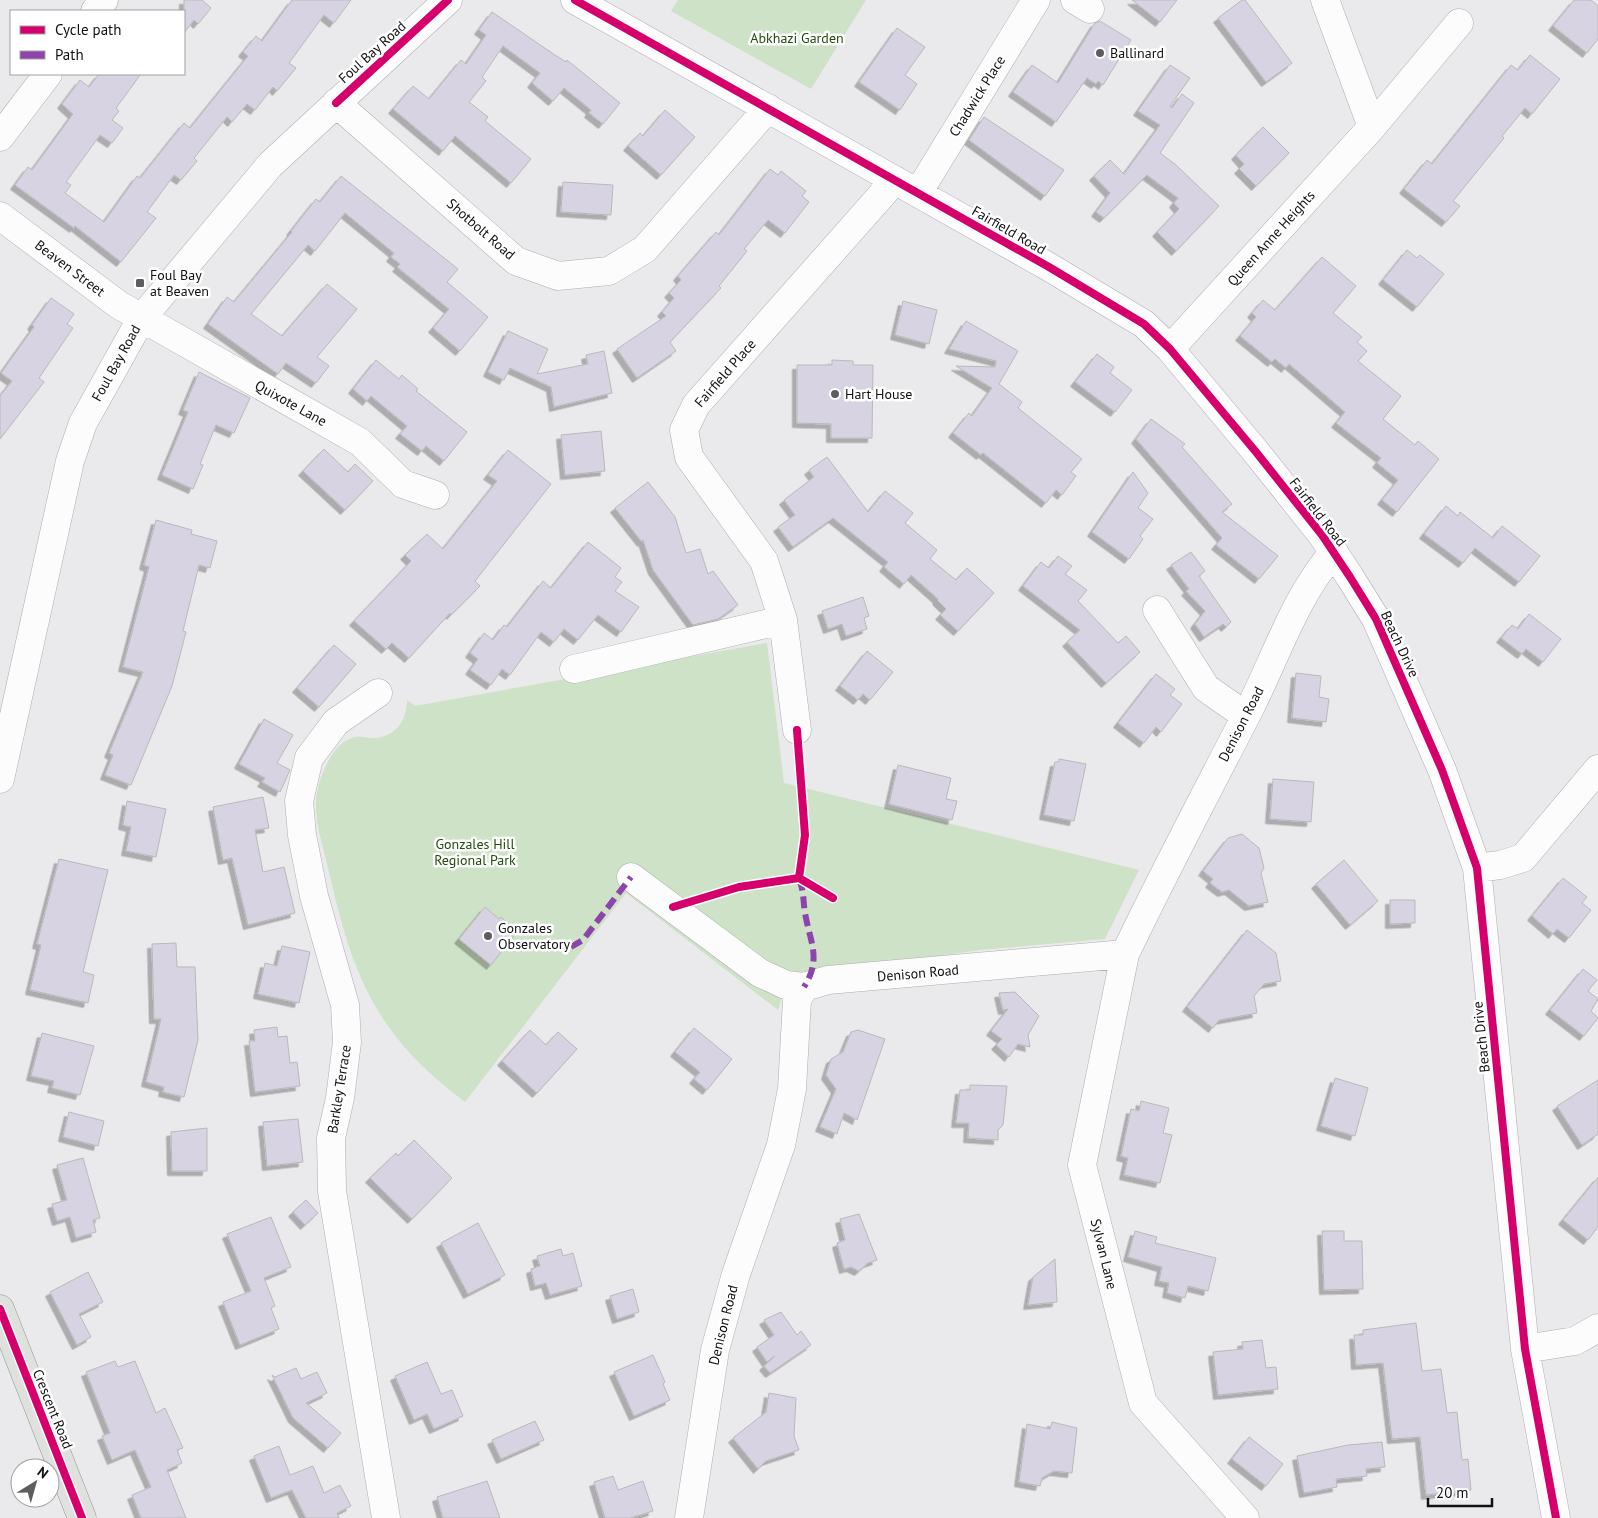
<svg xmlns="http://www.w3.org/2000/svg" width="1598" height="1518" font-family="'PT Sans',sans-serif">
<style>
.green{fill:#cee2c7}
.building{fill:#d7d3e2;stroke:#b9b9ba;filter:url(#shadow)}
.lines{fill:none;stroke-linecap:round;stroke-linejoin:round}
.minor-casing{stroke:#aeadb0;stroke-width:29}
.major-casing{stroke:#939991;stroke-width:29}
.minor{stroke:#fcfcfc;stroke-width:28}
.major{stroke:#dee1dd;stroke-width:28}
.quiet{stroke:#8e44ad;stroke-width:6;stroke-dasharray:12 6;stroke-linecap:butt}
.cycleway-casing{stroke:#fff;stroke-width:11}
.cycleway{stroke:#d6006c;stroke-width:8}
.poi-dot{fill:#5d5d5f;stroke:#fff;stroke-width:2}
.labels{text-anchor:middle;dominant-baseline:central;stroke-width:5;stroke-linejoin:round;paint-order:stroke}
.park-label{font-size:14px;fill:#214b0b;stroke:#fff}
.street-label{font-size:14px;fill:#111113;stroke:#fff}
.poi-label{font-size:14px;fill:#111113;stroke:#fff;text-anchor:start}
</style>
<defs>
<filter id="shadow"><feDropShadow dx="-4.5" dy="4.5" stdDeviation="0" flood-color="#0004"/></filter>
</defs>
<rect width="100%" height="100%" fill="#eae9ec"/>
<!-- green -->
<path class="green" d="M678,0H866L811,89L671,11Z
M767,643L784,783L1139,870L1105,939L980,950L772,980L782,997L778,1010L626,893L465,1102C436,1080 409,1056 388,1026C354,978 341,923 328,868C323,846 315,823 316,801C317,786 323,771 330,758C335,750 342,741 352,738C359,735 367,738 374,738C396,737 407,720 407,700L415,706Z"/>
<!-- building -->
<path class="building" d="M184,0H202L211,8L198,24L194,20L184,33Z
M292,0H351L334,23L324,15L289,63L296,68L277,91L273,87L255,110L247,104L232,122L227,117L194,158L197,161L181,180L174,175L147,212L156,218L121,262L75,226L74,228L15,185L28,167L32,170L73,114L62,104L80,80L89,87L99,74H141L116,108L119,111L112,120L123,128L112,143L100,135L66,182L71,185L65,193L104,222L137,176L140,178L184,123L190,128L248,56L243,52L256,36L262,41Z
M1132,0H1177L1160,22Z
M1242,0H1245L1292,63L1266,82L1218,18Z
M1574,0H1591L1598,6V39L1587,53L1553,26Z
M492,12L555,55L566,62L567,60L620,103L603,124L589,113L591,110L564,88L553,101L532,83L540,73L503,46L482,77L486,81L469,102L488,117L485,121L531,159L511,183L455,136L443,151L393,109L413,86L429,99L461,60L466,64L486,35L479,30Z
M1100,21L1131,40L1103,85L1098,81L1096,84L1087,78L1056,122L1013,92L1032,65L1058,83L1095,23Z
M897,28L925,47L905,75L917,84L900,110L859,82Z
M1530,55L1560,79L1532,114L1525,108L1502,136L1504,138L1453,201L1460,206L1446,222L1404,189L1427,160L1432,164L1511,65L1518,70Z
M1170,65L1190,78L1170,106L1172,108L1182,94L1194,103L1160,153L1176,165L1219,206L1176,251L1157,232L1179,209L1174,203L1178,198L1147,175L1104,218L1096,212L1110,193L1094,176L1110,160L1124,174L1160,125L1138,111Z
M665,110L695,137L661,175L628,146L640,133L643,136Z
M984,117L1064,170L1045,196L969,140Z
M1263,127L1289,153L1256,186L1239,169L1244,164L1236,155Z
M770,169L778,175L781,171L806,191L802,196L809,202L785,233L768,220L744,249L747,251L719,286L721,288L670,342L676,351L637,378L617,349L666,316L662,312L674,298L669,293L681,280L678,276L716,232L719,235Z
M341,176L458,269L447,282L488,317L460,351L433,328L449,309L397,267L400,264L391,257L394,253L345,213L315,251L308,245L251,314L282,336L327,284L357,309L317,357L329,366L316,383L286,363L278,374L208,324L227,297L234,302L292,232L291,231L316,199L320,202Z
M563,182L613,185L611,215L561,212Z
M1407,250L1417,258L1420,255L1444,274L1417,307L1383,280Z
M1322,257L1356,286L1333,313L1362,337L1357,342L1367,351L1358,361L1401,396L1383,419L1415,445L1418,441L1439,459L1397,512L1382,500L1398,480L1377,463L1381,458L1336,423L1345,412L1289,364L1286,368L1275,359L1272,362L1240,336L1256,317L1252,313L1263,300L1275,310Z
M51,298L74,314L67,324L73,328L39,378L44,382L0,439V396L12,381L1,373L34,327L32,325Z
M903,301L937,310L929,344L895,335Z
M966,321L1018,351L999,384L1022,402L1018,408L1082,459L1071,472L1076,476L1062,495L1056,490L1046,503L983,453L981,455L953,433L969,413L972,416L992,388L956,366L995,367L996,361L949,349Z
M508,331L548,349L537,374L588,364L586,355L604,351L612,393L554,407L551,387L510,368L504,380L488,372Z
M1097,354L1114,367L1110,373L1132,390L1115,412L1075,382Z
M376,360L399,379L402,375L418,389L416,391L467,432L444,461L426,446L422,451L400,434L407,426L371,396L367,401L353,389Z
M832,360L853,361V365H873L872,438H831V424L797,423V365H832Z
M199,372L250,398L234,433L216,425L200,464L203,465L193,489L162,475L188,412L183,410Z
M1151,419L1185,444L1182,447L1232,504L1222,512L1278,556L1259,579L1216,545L1222,538L1136,439Z
M601,431L605,471L565,475L561,435Z
M324,449L348,472L355,464L373,481L345,510L303,471Z
M508,450L551,484L475,581L480,586L451,615L450,613L409,658L392,643L386,649L354,621L411,561L405,555L427,534L443,549L497,481L488,475Z
M827,457L868,512L885,491L913,513L905,523L937,550L930,559L956,580L967,568L994,593L958,631L940,615L946,609L937,600L938,599L911,575L904,584L884,567L888,562L833,518L793,547L778,527L795,515L784,500L814,477L809,470Z
M1133,472L1148,493L1138,508L1153,519L1140,536L1143,539L1129,559L1092,532Z
M648,482L675,517L686,553L700,549L708,574L713,571L738,605L718,619L693,625L653,570L643,540L642,542L615,508Z
M1446,506L1458,516L1460,512L1493,538L1502,526L1540,556L1519,582L1475,548L1463,563L1424,534Z
M156,520L192,530L191,534L217,541L210,568L199,565L183,631L186,632L172,686L131,785L105,775L113,755L109,753L143,672L123,667L149,567L144,565Z
M588,542L621,568L615,577L622,582L615,591L639,607L621,632L598,615L578,640L564,629L554,642L541,632L510,675L502,669L491,685L470,670L478,659L470,653L484,633L493,640L504,625L507,627L543,581L551,588Z
M1191,552L1205,571L1199,576L1231,622L1226,627L1223,624L1204,637L1195,624L1205,611L1186,591L1189,589L1171,565Z
M1058,556L1072,566L1065,574L1087,590L1078,601L1118,643L1126,636L1140,652L1106,683L1067,642L1080,630L1023,586L1041,562L1049,568Z
M863,597L869,616L864,618L867,629L846,636L842,624L828,629L822,611Z
M1529,614L1561,639L1543,662L1526,649L1522,654L1501,638L1512,625L1518,629Z
M334,645L356,664L319,707L297,688Z
M867,651L893,672L870,700L863,694L858,700L840,686Z
M1296,673L1321,676L1319,697L1329,699L1326,722L1292,718Z
M1156,674L1175,689L1170,695L1182,704L1161,732L1156,727L1144,743L1118,723Z
M264,719L293,735L277,763L290,770L280,792L262,782L265,778L239,764Z
M1059,759L1086,764L1074,821L1044,815L1055,762H1059Z
M898,765L951,778L946,799L957,801L952,820L889,804Z
M1273,779L1314,782L1311,822L1270,819Z
M263,797L269,828L255,830L263,872L284,867L295,913L248,925L232,858L223,860L213,807Z
M127,801L166,809L156,857L126,851L131,827L123,825Z
M1242,834L1259,848L1264,868L1261,873L1268,902L1249,906L1229,890L1222,892L1210,883L1213,879L1203,871L1228,838Z
M59,859L108,870L83,972L94,975L88,1003L30,990L41,945L37,944Z
M1344,860L1378,901L1350,925L1316,884Z
M1563,878L1587,897L1582,903L1591,910L1569,938L1557,929L1553,934L1532,916Z
M1390,900H1415V923L1390,924Z
M485,907L499,919L501,917L517,932L491,965L459,939Z
M1247,930L1276,953L1281,981L1264,984L1254,996L1257,1013L1219,1020L1213,1028L1187,1007Z
M176,943L177,967H195L198,1040L184,1097L163,1092L164,1087L146,1082L161,1019H154L152,944Z
M282,946L310,952L299,1003L258,994L265,963L277,966Z
M1583,969L1597,980L1588,991L1598,999L1591,1011L1598,1018L1584,1036L1550,1010Z
M1015,992L1039,1016L1028,1035L1030,1047L1018,1044L1009,1057L996,1045L1002,1039L991,1031L1008,1009L1003,1010L999,993Z
M277,1027L278,1037L287,1036L290,1063L297,1062L300,1086L255,1092L249,1041H255L254,1030Z
M694,1028L732,1059L707,1090L694,1079L700,1072L675,1052Z
M530,1030L546,1045L558,1032L577,1049L537,1093L502,1061Z
M858,1030L885,1039L857,1120L844,1113L837,1134L820,1127L836,1089L826,1075L831,1059L843,1052L851,1032Z
M42,1033L94,1046L80,1095L52,1088L54,1081L31,1076Z
M1335,1078L1368,1088L1355,1136L1321,1126Z
M1598,1080V1134L1582,1145L1557,1106Z
M970,1085L1007,1086L1003,1125L998,1130V1140L968,1138L969,1123H956L960,1090H970Z
M1141,1101L1169,1108L1163,1133L1172,1135L1160,1183L1124,1175L1128,1158L1121,1156L1131,1109L1139,1111Z
M69,1112L104,1121L98,1146L63,1137Z
M298,1119L303,1162L267,1166L263,1122Z
M207,1128V1171H172L171,1132Z
M414,1140L452,1178L412,1219L370,1178L396,1153L398,1156Z
M83,1158L100,1218L93,1220L96,1232L76,1238L70,1217L57,1221L52,1204L67,1200L57,1165Z
M1598,1177V1227L1588,1240L1563,1220Z
M306,1200L318,1213L305,1225L293,1212Z
M859,1214L877,1260L868,1263L859,1271L851,1267L844,1269L837,1243L845,1240L840,1219Z
M271,1217L291,1267L264,1278L275,1306L271,1308L279,1329L240,1345L223,1302L251,1291L227,1234Z
M478,1223L505,1275L468,1294L441,1243Z
M1135,1231L1157,1237L1155,1243L1216,1258L1208,1291L1188,1286L1185,1298L1167,1293L1169,1283L1159,1281L1162,1267L1128,1257Z
M1322,1231H1344V1241H1362L1363,1289L1324,1290Z
M561,1249L563,1256L573,1253L582,1286L550,1295L546,1283L535,1286L531,1269L540,1266L537,1256Z
M1055,1259L1057,1302L1028,1305L1033,1277Z
M88,1272L103,1302L79,1314L91,1337L77,1345L50,1292Z
M633,1289L639,1312L617,1319L610,1296Z
M781,1312L797,1335L801,1331L811,1345L770,1373L764,1366L775,1356L767,1362L757,1347L774,1335L764,1320Z
M1416,1323L1422,1371L1441,1369L1447,1413L1457,1412L1462,1460L1468,1459L1471,1490L1426,1495L1420,1437L1392,1439L1383,1363L1356,1365L1354,1335H1363V1330Z
M1262,1340L1266,1368L1276,1367L1278,1389L1218,1395L1213,1352L1243,1349L1242,1342Z
M653,1355L665,1382L663,1384L670,1400L634,1416L614,1372Z
M115,1361L118,1367L135,1361L156,1413L165,1408L183,1448L177,1450L182,1463L167,1470L186,1518H141L132,1495L151,1487L135,1450L112,1460L102,1436L110,1433L86,1372Z
M427,1362L441,1394L452,1390L463,1416L434,1429L427,1414L414,1420L395,1376Z
M296,1368L301,1379L317,1372L327,1393L306,1403L341,1433L328,1448L293,1418L272,1375L275,1377Z
M769,1393L796,1398L794,1436L799,1450L766,1461L758,1469L733,1438L766,1412Z
M535,1421L544,1440L501,1459L492,1440Z
M1052,1422L1077,1428L1072,1473L1054,1471L1042,1478L1040,1486L1019,1482L1027,1424L1050,1429Z
M1249,1437L1283,1464L1266,1486L1232,1459Z
M1382,1442L1385,1467L1366,1469L1367,1476L1336,1479L1337,1487L1304,1493L1297,1456L1348,1445Z
M279,1446L290,1475L313,1466L324,1493L340,1485L351,1506L337,1513L339,1518H306L292,1490L271,1498L254,1456Z
M613,1476L618,1490L643,1481L653,1511L630,1518H605L594,1482Z
M487,1481L500,1518H443L437,1497Z"/>
<g class="lines">
<!-- minor casing -->
<g class="minor-casing">
<path id="minor" d="M575,0L1049,267L1144,324L1170,349L1256,452L1322,535L1350,577L1376,619L1442,770L1477,868L1525,1349L1556,1518
M1075,0L1090,9
M1325,0L1372,127
M95,11L104,0
M336,103L516,261L558,276L609,271L645,249L768,108
M0,137L48,74
M918,193L1036,0
M0,216L119,305L360,442L403,484L435,495
M1170,349L1372,127L1459,23
M1157,610L1206,688L1246,716
M574,669L783,620
M378,693L336,722L309,758L299,801L302,835L314,896L345,1005L347,1042L340,1098L331,1138L332,1191L386,1518
M797,730L783,620L764,561L689,457L684,430L696,405L895,180
M0,779L70,461L83,423L141,319L270,165L448,0
M1477,868L1500,865L1523,858L1598,769
M631,877L760,973L786,985L804,987
M1125,954L1082,1165L1143,1403L1245,1518
M1525,1349L1575,1341L1598,1328
M689,1518L715,1350L736,1274L781,1145L792,1089L797,1000L804,987L828,980L1125,954C1165,870 1209,788 1251,706C1277,654 1296,595 1334,552"/>
</g>
<!-- major casing -->
<g class="major-casing">
<path id="major" d="M0,1309L82,1518"/>
</g>
<!-- minor -->
<use href="#minor" class="minor"/>
<!-- major -->
<use href="#major" class="major"/>
<!-- quiet -->
<path class="quiet" d="M799,879C804,890 803,901 805,913C810,942 822,959 804,987
M571,947L583,940L631,877"/>
<!-- cycleway casing -->
<g class="cycleway-casing">
<path id="cycleway" d="M575,0L1049,267L1144,324L1170,349L1256,452L1322,535L1350,577L1376,619L1442,770L1477,868L1525,1349L1556,1518
M336,103L448,0
M797,730L805,835L799,878
M673,907L739,887L799,878L833,898
M0,1309L82,1518"/>
</g>
<!-- cycleway -->
<use href="#cycleway" class="cycleway"/>
</g>
<!-- markers -->
<g class="poi-dot">
<circle cx="1100" cy="53" r="5"/>
<rect x="135" y="278" width="10" height="10" rx="2.5"/>
<circle cx="835" cy="394" r="5"/>
<circle cx="488" cy="936" r="5"/>
</g>
<g class="labels">
<!-- park labels -->
<g class="park-label">
<text x="797" y="38">Abkhazi Garden</text>
<text x="475" y="844">Gonzales Hill<tspan x="475" dy="16">Regional Park</tspan></text>
</g>
<!-- street labels -->
<g class="street-label">
<text transform="translate(372 52) rotate(-42)">Foul Bay Road</text>
<text transform="translate(977 96) rotate(-58)">Chadwick Place</text>
<text transform="translate(481 229) rotate(41)">Shotbolt Road</text>
<text transform="translate(1009 230) rotate(30)">Fairfield Road</text>
<text transform="translate(1271 238) rotate(-48)">Queen Anne Heights</text>
<text transform="translate(70 268) rotate(37)">Beaven Street</text>
<text transform="translate(116 363) rotate(-61)">Foul Bay Road</text>
<text transform="translate(725 373) rotate(-49)">Fairfield Place</text>
<text transform="translate(291 403) rotate(29)">Quixote Lane</text>
<text transform="translate(1318 512) rotate(52)">Fairfield Road</text>
<text transform="translate(1400 644) rotate(65)">Beach Drive</text>
<text transform="translate(1241 724) rotate(-63)">Denison Road</text>
<text transform="translate(918 973) rotate(-5)">Denison Road</text>
<text transform="translate(1481 1037) rotate(-96)">Beach Drive</text>
<text transform="translate(339 1089) rotate(-81)">Barkley Terrace</text>
<text transform="translate(1104 1254) rotate(76)">Sylvan Lane</text>
<text transform="translate(723 1325) rotate(-76)">Denison Road</text>
<text transform="translate(53 1409) rotate(68)">Crescent Road</text>
</g>
<!-- poi labels -->
<g class="poi-label">
<text x="1110" y="53">Ballinard</text>
<text x="150" y="275">Foul Bay<tspan x="150" dy="16">at Beaven</tspan></text>
<text x="845" y="394">Hart House</text>
<text x="498" y="928">Gonzales<tspan x="498" dy="16">Observatory</tspan></text>
</g>
</g>
<!-- legend -->
<rect x="10" y="10" width="175" height="65" fill="#ffffff" stroke="#a0a0a1"/>
<rect x="20" y="26" width="25" height="8" fill="#d6006c" stroke="#a0a0a1"/>
<text x="55" y="35" font-size="15" fill="#111113">Cycle path</text>
<rect x="20" y="51" width="25" height="8" fill="#8e44ad" stroke="#a0a0a1"/>
<text x="55" y="60" font-size="15" fill="#111113">Path</text>
<!-- north arrow -->
<g transform="translate(35 1483) rotate(37)"><circle r="24" fill="#ffffff" stroke="#a0a0a1"/>
<path d="M0-4L9 19L0 12L-9 19Z" fill="#5d5d5f"/>
<text y="-8" font-size="14" font-weight="bold" text-anchor="middle" fill="#111113">N</text>
</g>
<!-- scale -->
<path d="M1428 1498v8h64v-8" fill="none" stroke="#111113" stroke-width="2.5"/>
<text x="1436" y="1498" font-size="15" fill="#111113" stroke="#ffffff" stroke-width="4" paint-order="stroke">20 m</text>
</svg>
